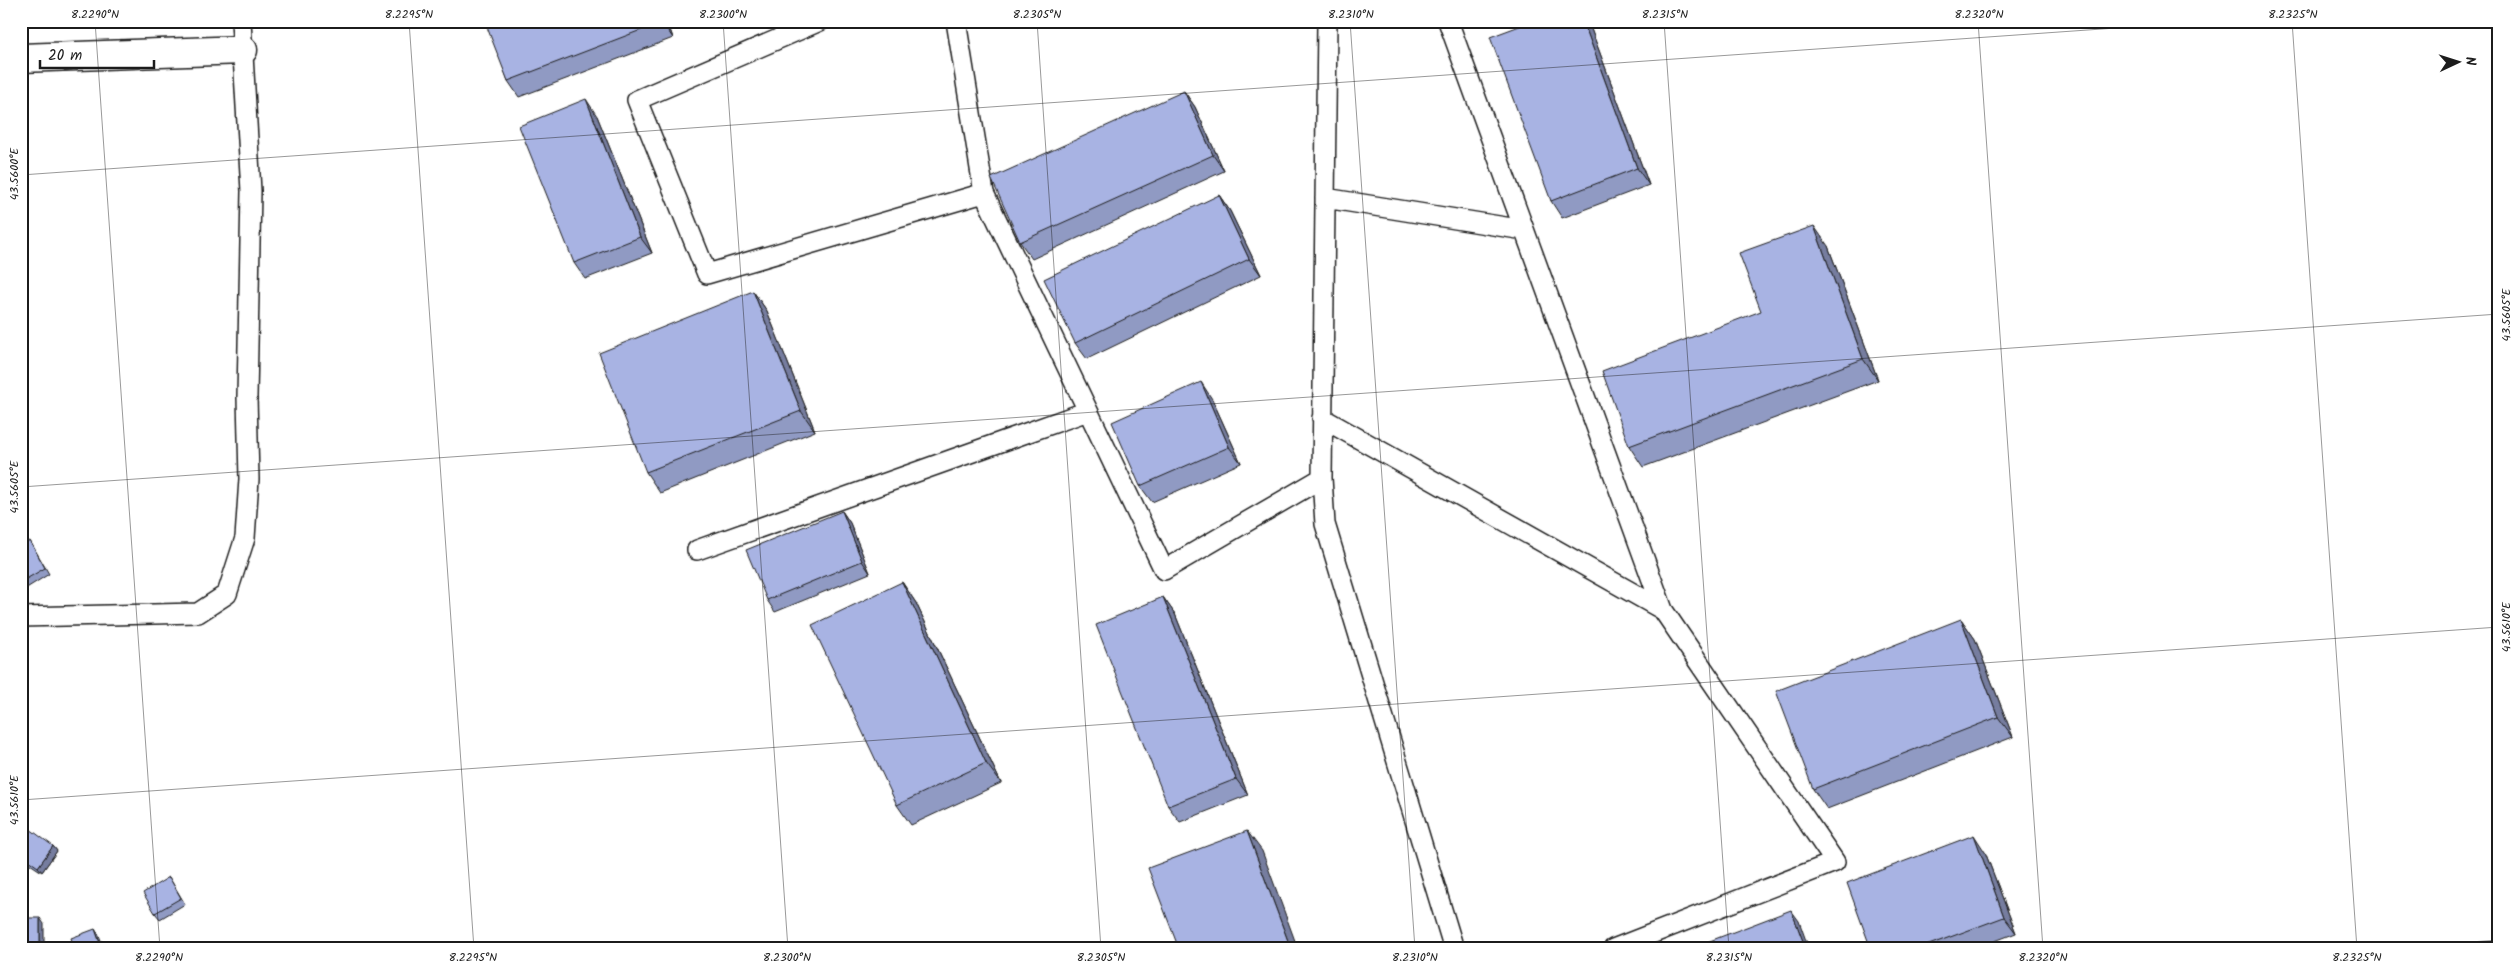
<svg xmlns="http://www.w3.org/2000/svg" width="2520" height="970" font-family="Kalam,sans-serif">
<style>
.lines{fill:none;stroke-linecap:round;stroke-linejoin:round}
.lane-casing{stroke:#1c1c1c;stroke-width:22}
.street-casing{stroke:#1c1c1c;stroke-width:31}
.lane{stroke:#fff;stroke-width:19}
.street{stroke:#fff;stroke-width:28}
.wall{fill:#909ac3;stroke:#1c1c1c}
.shaded-wall{fill:#767d9f;stroke:#1c1c1c}
.building{fill:#a8b3e3;stroke:#1c1c1c}
.ticks{fill:none;stroke:#1c1c1c;stroke-width:1;stroke-opacity:0.45}
.neatline{fill:none;stroke:#1c1c1c;stroke-width:2}
.ticks-label{font-size:12px;text-anchor:middle;fill:#1c1c1c}
</style>
<rect width="100%" height="100%" fill="#fff"/>
<filter id="ink" filterUnits="userSpaceOnUse"><feTurbulence type="fractalNoise" baseFrequency=".02" numOctaves="2"/><feDisplacementMap in="SourceGraphic" scale="10" xChannelSelector="R" yChannelSelector="G"/><feConvolveMatrix kernelMatrix="1 2 1 2 8 2 1 2 1" color-interpolation-filters="sRGB"/></filter>
<g filter="url(#ink)">
<g class="lines">
<!-- lane casing -->
<g class="lane-casing">
<path id="lane" d="M820,21L637,100L707,274L984,193
M956,21L984,193L1164,570L1322,478
M1327,21L1322,478L1325,524L1454,949
M1448,21L1663,610L1835,862L1613,949
M1325,198L1524,230
M1322,418L1663,610
M697,550L1088,411
M21,617L198,613L227,594L245,538L249,479L247,397L251,191L241,21"/>
</g>
<!-- street casing -->
<g class="street-casing">
<path id="street" d="M21,58L243,50"/>
</g>
<!-- lane -->
<use href="#lane" class="lane"/>
<!-- street -->
<use href="#street" class="street"/>
</g>
<!-- wall -->
<path class="wall" d="M487,21H667L673,38L519,97L508,81Z
M1533,21H1588L1649,185L1562,218L1551,201Z
M1184,91L1195,107L1224,171L1032,259L1020,242Z
M597,116L652,253L585,279L574,263Z
M1219,195L1230,211L1261,275L1087,359L1075,343Z
M1828,246L1878,380L1643,467L1629,446Z
M753,291L767,311L815,431L660,493L646,472Z
M1212,399L1241,463L1152,502L1140,486Z
M842,511L850,523L870,573L775,612L767,600Z
M30,541L49,574L25,589L21,584V546Z
M902,582L916,603L1001,783L911,825L897,805Z
M1163,597L1175,614L1248,795L1180,822L1168,806Z
M1961,619L1975,639L2013,737L1827,809L1813,789Z
M21,841L53,846L57,851L42,872L21,858Z
M1985,852L2016,933L1974,949H1871Z
M169,877L185,904L160,919L155,913Z"/>
<!-- shaded-wall -->
<path class="shaded-wall" d="M661,21H667L673,38Z
M1583,21H1588L1649,185L1637,168Z
M1184,91L1195,107L1224,171L1213,155Z
M586,99L597,116L652,253L640,237Z
M1219,195L1230,211L1261,275L1249,259Z
M1814,226L1828,246L1878,380L1863,359Z
M753,291L767,311L815,431L801,411Z
M1201,382L1212,399L1241,463L1229,447Z
M842,511L850,523L870,573L862,561Z
M902,582L916,603L1001,783L986,763Z
M1163,597L1175,614L1248,795L1236,779Z
M1961,619L1975,639L2013,737L1998,717Z
M1247,831L1262,851L1298,949H1291Z
M1974,835L1985,852L2016,933L2004,917Z
M53,846L57,851L42,872L38,867Z
M1791,910L1799,921L1809,949H1806Z
M40,918L44,924V949H40Z
M95,929L99,935L104,949H102Z"/>
<!-- building -->
<path class="building" d="M487,21H661L662,22L508,81L485,22Z
M1533,21H1583L1637,168L1551,201L1490,37Z
M1184,91L1213,155L1020,242L991,178Z
M586,99L640,237L574,263L519,126Z
M1219,195L1249,259L1075,343L1044,279Z
M1814,226L1863,359L1629,446L1602,371L1761,311L1739,253Z
M753,291L801,411L646,472L599,353Z
M1201,382L1229,447L1140,486L1112,422Z
M842,511L862,561L767,600L746,550Z
M30,541L45,568L21,582V546Z
M902,582L986,763L897,805L812,625Z
M1163,597L1236,779L1168,806L1096,625Z
M1961,619L1998,717L1813,789L1776,691Z
M30,829L53,846L38,867L21,855V841Z
M1247,831L1291,949H1179L1148,868Z
M1974,835L2004,917L1918,949H1871L1847,883Z
M169,877L181,898L155,913L143,893Z
M1791,910L1806,949H1694V947Z
M21,918H40V949H21Z
M95,929L102,949H75L71,938Z"/>
</g>
<!-- ticks -->
<path class="ticks" d="M95,21L160,949M409,21L474,949M723,21L788,949M1037,21L1101,949M1350,21L1415,949M1664,21L1729,949M1978,21L2043,949M2292,21L2357,949M21,175L2216,21M21,487L2499,314M21,800L2499,627M2368,949L2499,940"/>
<!-- margin -->
<rect width="2520" height="970" fill="none" stroke="#fff" stroke-width="55"/>
<!-- north arrow -->
<g transform="translate(2458 62) rotate(86)" stroke="#ffffff" stroke-width="4" paint-order="stroke">
<path d="M0-4L9 19L0 12L-9 19Z" fill="#1c1c1c"/>
<text y="-8" font-size="14" font-weight="bold" text-anchor="middle" fill="#1c1c1c">N</text>
</g>
<!-- scale -->
<path d="M40 60v8h114v-8" fill="none" stroke="#1c1c1c" stroke-width="2.5"/>
<text x="48" y="60" font-size="15" fill="#1c1c1c" stroke="#ffffff" stroke-width="4" paint-order="stroke">20 m</text>
<rect x="28" y="28" width="2464" height="914" class="neatline"/>
<g class="ticks-label">
<text x="95" y="18">8.2290°N</text>
<text x="409" y="18">8.2295°N</text>
<text x="723" y="18">8.2300°N</text>
<text x="1037" y="18">8.2305°N</text>
<text x="1351" y="18">8.2310°N</text>
<text x="1665" y="18">8.2315°N</text>
<text x="1979" y="18">8.2320°N</text>
<text x="2293" y="18">8.2325°N</text>
<text transform="translate(14 174) rotate(-90)" y="4">43.5600°E</text>
<text transform="translate(2506 315) rotate(-90)" y="4">43.5605°E</text>
<text transform="translate(14 487) rotate(-90)" y="4">43.5605°E</text>
<text transform="translate(2506 627) rotate(-90)" y="4">43.5610°E</text>
<text transform="translate(14 800) rotate(-90)" y="4">43.5610°E</text>
<text x="159" y="961">8.2290°N</text>
<text x="473" y="961">8.2295°N</text>
<text x="787" y="961">8.2300°N</text>
<text x="1101" y="961">8.2305°N</text>
<text x="1415" y="961">8.2310°N</text>
<text x="1729" y="961">8.2315°N</text>
<text x="2043" y="961">8.2320°N</text>
<text x="2357" y="961">8.2325°N</text>
</g>
</svg>
